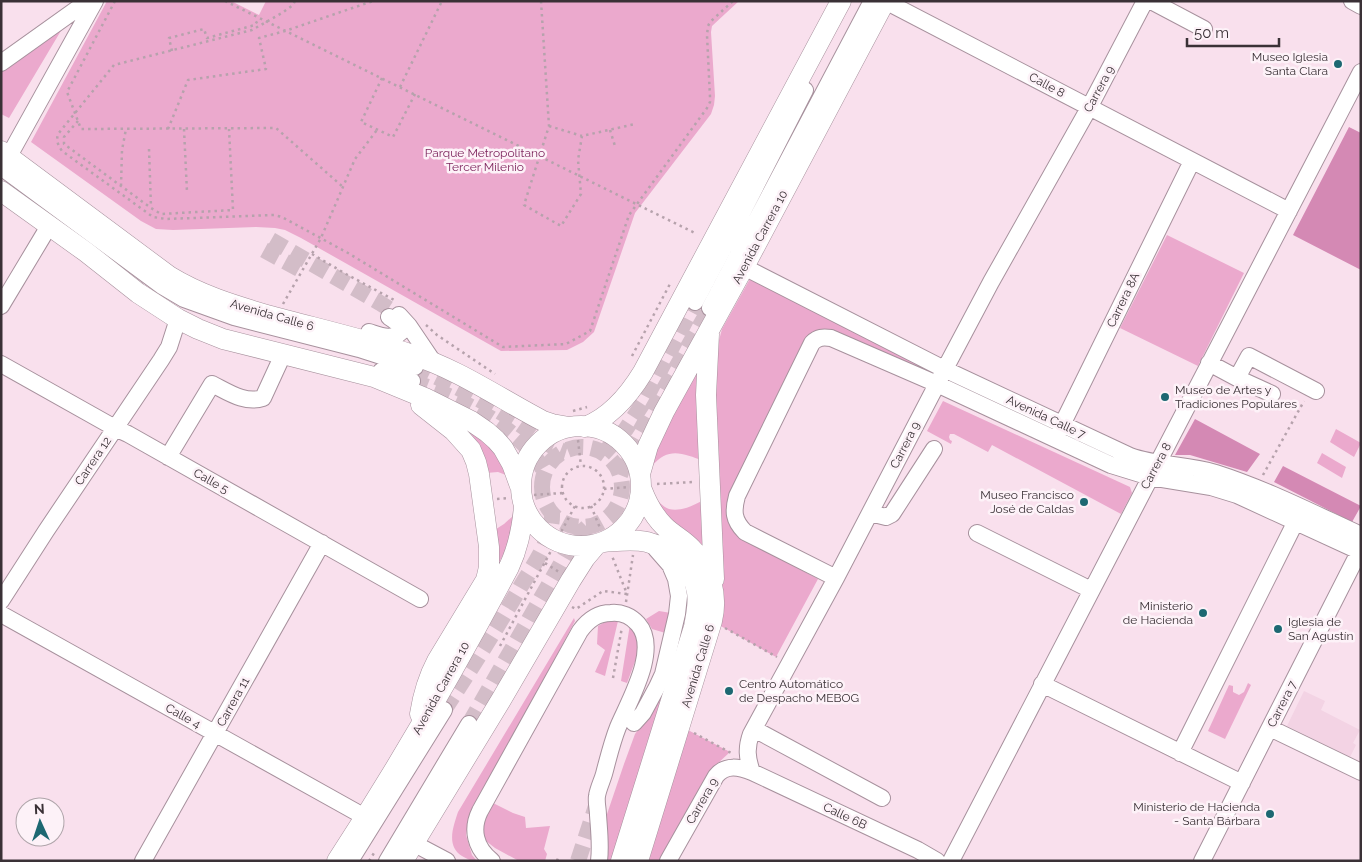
<svg xmlns="http://www.w3.org/2000/svg" width="1362" height="862" font-family="Raleway,sans-serif">
<style>
.built{fill:#f3d3e4}
.green{fill:#eba9cd}
.forest{fill:#d489b4}
.lines{fill:none;stroke-linecap:round;stroke-linejoin:round}
.minor-tunnel{stroke:#d3bdc8;stroke-width:16;stroke-dasharray:16 8;stroke-linecap:butt}
.minor-casing{stroke:#a7919d;stroke-width:18}
.major-casing{stroke:#a7919d;stroke-width:21}
.path{stroke:#b6a2ac;stroke-width:2.5;stroke-dasharray:2.5 4;stroke-linecap:butt}
.minor{stroke:#fff;stroke-width:16}
.major{stroke:#fff;stroke-width:20}
.poi-dot{fill:#1d6872;stroke:#fdf2f8;stroke-width:2}
.labels{text-anchor:middle;dominant-baseline:central;stroke-width:5;stroke-linejoin:round;paint-order:stroke}
.poi-label{font-size:12px;fill:#3a3136;stroke:#fdf2f8;text-anchor:end}
.street-label{font-size:12px;fill:#3a3136;stroke:#fdf2f8}
.park-label{font-size:12px;fill:#7e265e;stroke:#fdf2f8}
</style>
<rect width="100%" height="100%" fill="#f9e0ed"/>
<!-- built -->
<path class="built" d="M1304,691L1325,701L1321,710L1360,730L1353,743L1356,745L1350,757L1287,726Z"/>
<!-- green -->
<path class="green" d="M107,1H231L259,15L266,1H739L712,26L711,32L715,96L714,105L711,114L635,213L594,332L583,342L567,350L501,351L301,238L285,230L275,228L256,227L173,230L156,229L141,221L31,142Z
M62,29L9,118L1,114V71Z
M1167,235L1244,273L1198,366L1120,328Z
M751,277L923,365L919,372L837,337L805,341L727,501C727,520 729,527 744,539L818,579L776,657L719,625L713,382L717,348L722,329Z
M701,366L704,461C683,454 669,446 652,466L653,458L673,415Z
M943,401L1130,487L1132,493L1121,514L992,445L988,452L954,434H950L949,437L950,440L952,441L951,444L927,431Z
M458,424L493,445L506,475L498,472L486,473Z
M1336,429L1361,443L1354,457L1330,442Z
M1322,453L1346,467L1342,478L1317,463Z
M653,496C657,500 663,507 669,509C681,512 695,505 705,499L707,556L678,530Z
M514,515C515,534 505,552 496,568L493,531L504,524Z
M659,611L677,614L672,635L652,629L646,619Z
M574,618L575,621L496,771L469,818L466,835L472,855L477,861C471,861 467,859 462,856C446,846 453,827 458,812Z
M607,621H618L605,676L595,672L605,650L597,644L598,626Z
M630,624L639,632L640,648L627,683L621,681Z
M672,675L614,861H606L608,852L606,817L624,764L635,734L652,711Z
M1248,683L1251,685L1225,739L1208,731L1229,685L1233,686V692L1239,695L1244,692Z
M686,729L730,752L716,765L659,861H647Z
M489,801L513,813L525,817L526,828L550,826L544,849L547,854L545,861H519L495,848L481,837Z"/>
<!-- forest -->
<path class="forest" d="M1349,127L1361,133V270L1293,235Z
M1195,419L1260,454L1247,472L1190,455H1175Z
M1283,466L1361,506L1352,522L1274,482Z"/>
<g class="lines">
<!-- minor-tunnel -->
<path class="minor-tunnel" d="M271,240L380,303L399,315
M264,250L299,269
M415,367C449,382 482,400 513,420C531,431 546,446 566,452
M412,381C460,399 521,426 545,473
M542 487a40 40 0 1 1 80 0a40 40 0 1 1-80 0Z
M603,454L626,429L645,400L695,302
M620,475L631,447L710,308
M444,710C471,669 497,628 521,586C534,564 553,539 552,513
M469,724L567,553L580,534L587,527
M578,861L597,803"/>
<!-- minor casing -->
<g class="minor-casing">
<path id="minor" d="M885,1L1289,211
M1151,1L1204,29
M1352,1L1361,6
M1,63L88,1
M9,156L95,1
M1,167L162,286L184,299L234,317L359,349L415,367
M744,267L944,369L1130,456C1157,466 1188,464 1216,473C1266,489 1313,513 1361,535
M695,302L741,215L805,90
M1,306L46,231L53,228
M710,308L872,1
M399,315L409,326L434,363
M369,332C379,335 392,341 401,332C401,324 395,321 389,317
M1209,363L1237,378L1249,356L1316,391
M1,364L115,428L128,434L420,599
M381,371L412,381
M1237,378L1272,394
M1058,433L1192,161
M168,457L212,384C228,392 245,404 263,398L280,361
M870,513L886,517L892,514L934,449
M977,533L1091,590
M836,578L745,532C733,520 733,511 737,496L812,343C818,337 823,337 831,338L937,384L1111,465L1150,477L1211,487L1237,495L1361,552
M1,601L46,531L161,360L169,347L178,319
M1,614L365,817
M1042,684L1242,783
M634,723L643,713L657,687L663,674L677,614L679,596L676,579L670,565L656,549
M1270,728L1361,772
M754,729L882,798
M1180,753L1296,521
M752,772C747,758 746,748 751,734L836,578L947,365L991,282L1089,108L1145,1
M413,843L447,861
M143,861L322,543
M350,861L444,710
M387,861L469,724
M492,861C475,848 471,829 480,811L580,631C588,620 597,613 611,613C621,612 631,616 638,624C660,649 629,701 618,727C612,742 608,759 604,774C602,781 598,789 597,796C596,802 598,809 598,815C599,830 601,846 599,861
M668,861L716,776C726,764 739,767 752,772L918,850L937,861
M951,861L1361,72
M1202,861L1361,548"/>
</g>
<!-- major casing -->
<g class="major-casing">
<path id="major" d="M1,151L169,276C200,295 233,305 267,315C315,328 363,339 410,354C458,369 499,398 543,421L552,424L569,427
M1,191L86,252L138,293L178,319L198,329L223,339L374,377L425,398L471,421L487,432L496,440L503,448L512,464L520,486
M709,334L706,395L714,579
M521 486a60 60 0 1 1 120 0a60 60 0 1 1-120 0Z
M585,427C611,417 629,395 643,372L841,1
M640,474L648,446L664,412L744,267L885,1
M604,542C619,541 633,539 647,542C671,548 693,568 697,592C699,604 696,615 694,627L621,861
M420,714C423,695 428,678 437,661L486,580L489,567V547L479,474L476,462L471,450L454,431L421,405
M337,861C399,766 456,667 509,567C518,548 522,529 524,507
M403,861L501,700L571,580L585,558L596,545
M638,861L712,621C718,596 711,567 692,549C684,540 673,535 664,526C654,516 647,503 642,490"/>
</g>
<!-- path -->
<path class="path" d="M115,1L67,92L81,129L276,128L343,187
M225,1L697,234
M295,1L293,5L282,13L252,30L114,65L58,134C56,141 58,145 62,151L153,217L166,219L274,215L282,217L348,253L503,347L566,344L590,331L629,215L707,108L710,102V97L707,35L708,26L710,22L733,1
M541,1L549,126L524,205L561,226L581,194L578,160L582,136L635,124
M172,51L169,38L204,29L207,38L255,25L259,18
M382,78L361,122L393,137L415,94
M400,87L442,1
M78,121L64,137V144L151,208L161,214L233,210L229,129
M549,126L582,136
M168,129L188,80L266,69L259,38L285,31L373,1
M184,129L187,192
M610,130L615,146
M149,149L151,207
M121,186L122,150L126,129
M312,254L346,274L396,301
M283,304L321,238L355,159L377,130
M426,325L437,335L495,374
M632,356L671,282
M573,411L587,407
M578,440L581,466
M562 487a21 21 0 1 1 42 0a21 21 0 1 1-42 0Z
M1263,475L1304,401
M657,484L694,482
M604,489L629,487
M534,495L562,493
M497,499L509,498
M591,506L600,528
M545,563L559,572
M626,602L633,555
M572,607L576,609L603,591L627,594L612,556
M725,628L777,657
M500,646L575,506
M613,678L622,627
M694,733L733,754
M369,861L374,853
M557,861L558,858"/>
<!-- minor -->
<use href="#minor" class="minor"/>
<!-- major -->
<use href="#major" class="major"/>
</g>
<!-- markers -->
<g class="poi-dot">
<circle cx="1338" cy="64" r="5"/>
<circle cx="1165" cy="397" r="5"/>
<circle cx="1084" cy="502" r="5"/>
<circle cx="1203" cy="613" r="5"/>
<circle cx="1278" cy="629" r="5"/>
<circle cx="729" cy="691" r="5"/>
<circle cx="1270" cy="814" r="5"/>
</g>
<g class="labels">
<!-- poi labels -->
<g class="poi-label">
<text x="1328" y="57">Museo Iglesia<tspan x="1328" dy="14">Santa Clara</tspan></text>
<text x="1175" y="390" text-anchor="start">Museo de Artes y<tspan x="1175" dy="14">Tradiciones Populares</tspan></text>
<text x="1074" y="495">Museo Francisco<tspan x="1074" dy="14">José de Caldas</tspan></text>
<text x="1193" y="606">Ministerio<tspan x="1193" dy="14">de Hacienda</tspan></text>
<text x="1288" y="622" text-anchor="start">Iglesia de<tspan x="1288" dy="14">San Agustín</tspan></text>
<text x="739" y="684" text-anchor="start">Centro Automático<tspan x="739" dy="14">de Despacho MEBOG</tspan></text>
<text x="1260" y="807">Ministerio de Hacienda<tspan x="1260" dy="14">- Santa Bárbara</tspan></text>
</g>
<!-- street labels -->
<g class="street-label">
<text transform="translate(1047 85) rotate(28)">Calle 8</text>
<text transform="translate(1099 89) rotate(-62)">Carrera 9</text>
<text transform="translate(760 237) rotate(-62)">Avenida Carrera 10</text>
<text transform="translate(1123 300) rotate(-64)">Carrera 8A</text>
<text transform="translate(272 315) rotate(16)">Avenida Calle 6</text>
<text transform="translate(1046 417) rotate(25)">Avenida Calle 7</text>
<text transform="translate(905 445) rotate(-63)">Carrera 9</text>
<text transform="translate(93 461) rotate(-56)">Carrera 12</text>
<text transform="translate(1156 466) rotate(-62)">Carrera 8</text>
<text transform="translate(211 481) rotate(29)">Calle 5</text>
<text transform="translate(698 666) rotate(-73)">Avenida Calle 6</text>
<text transform="translate(441 688) rotate(-61)">Avenida Carrera 10</text>
<text transform="translate(233 702) rotate(-61)">Carrera 11</text>
<text transform="translate(1282 704) rotate(-63)">Carrera 7</text>
<text transform="translate(183 716) rotate(29)">Calle 4</text>
<text transform="translate(702 801) rotate(-60)">Carrera 9</text>
<text transform="translate(845 816) rotate(25)">Calle 6B</text>
</g>
<!-- park labels -->
<g class="park-label">
<text x="485" y="153">Parque Metropolitano<tspan x="485" dy="14">Tercer Milenio</tspan></text>
</g>
</g>
<!-- border -->
<rect width="1362" height="862" fill="none" stroke="#3a3136" stroke-width="5"/>
<!-- north arrow -->
<g transform="translate(40 822) rotate(357)"><circle r="24" fill="#fdf2f8" stroke="#afa5aa"/>
<path d="M0-4L9 19L0 12L-9 19Z" fill="#1d6872"/>
<text y="-8" font-size="14" font-weight="bold" text-anchor="middle" fill="#3a3136">N</text>
</g>
<!-- scale -->
<path d="M1187 38v8h92v-8" fill="none" stroke="#3a3136" stroke-width="2.5"/>
<text x="1194" y="38" font-size="15" fill="#3a3136" stroke="#fdf2f8" stroke-width="4" paint-order="stroke">50 m</text>
</svg>
